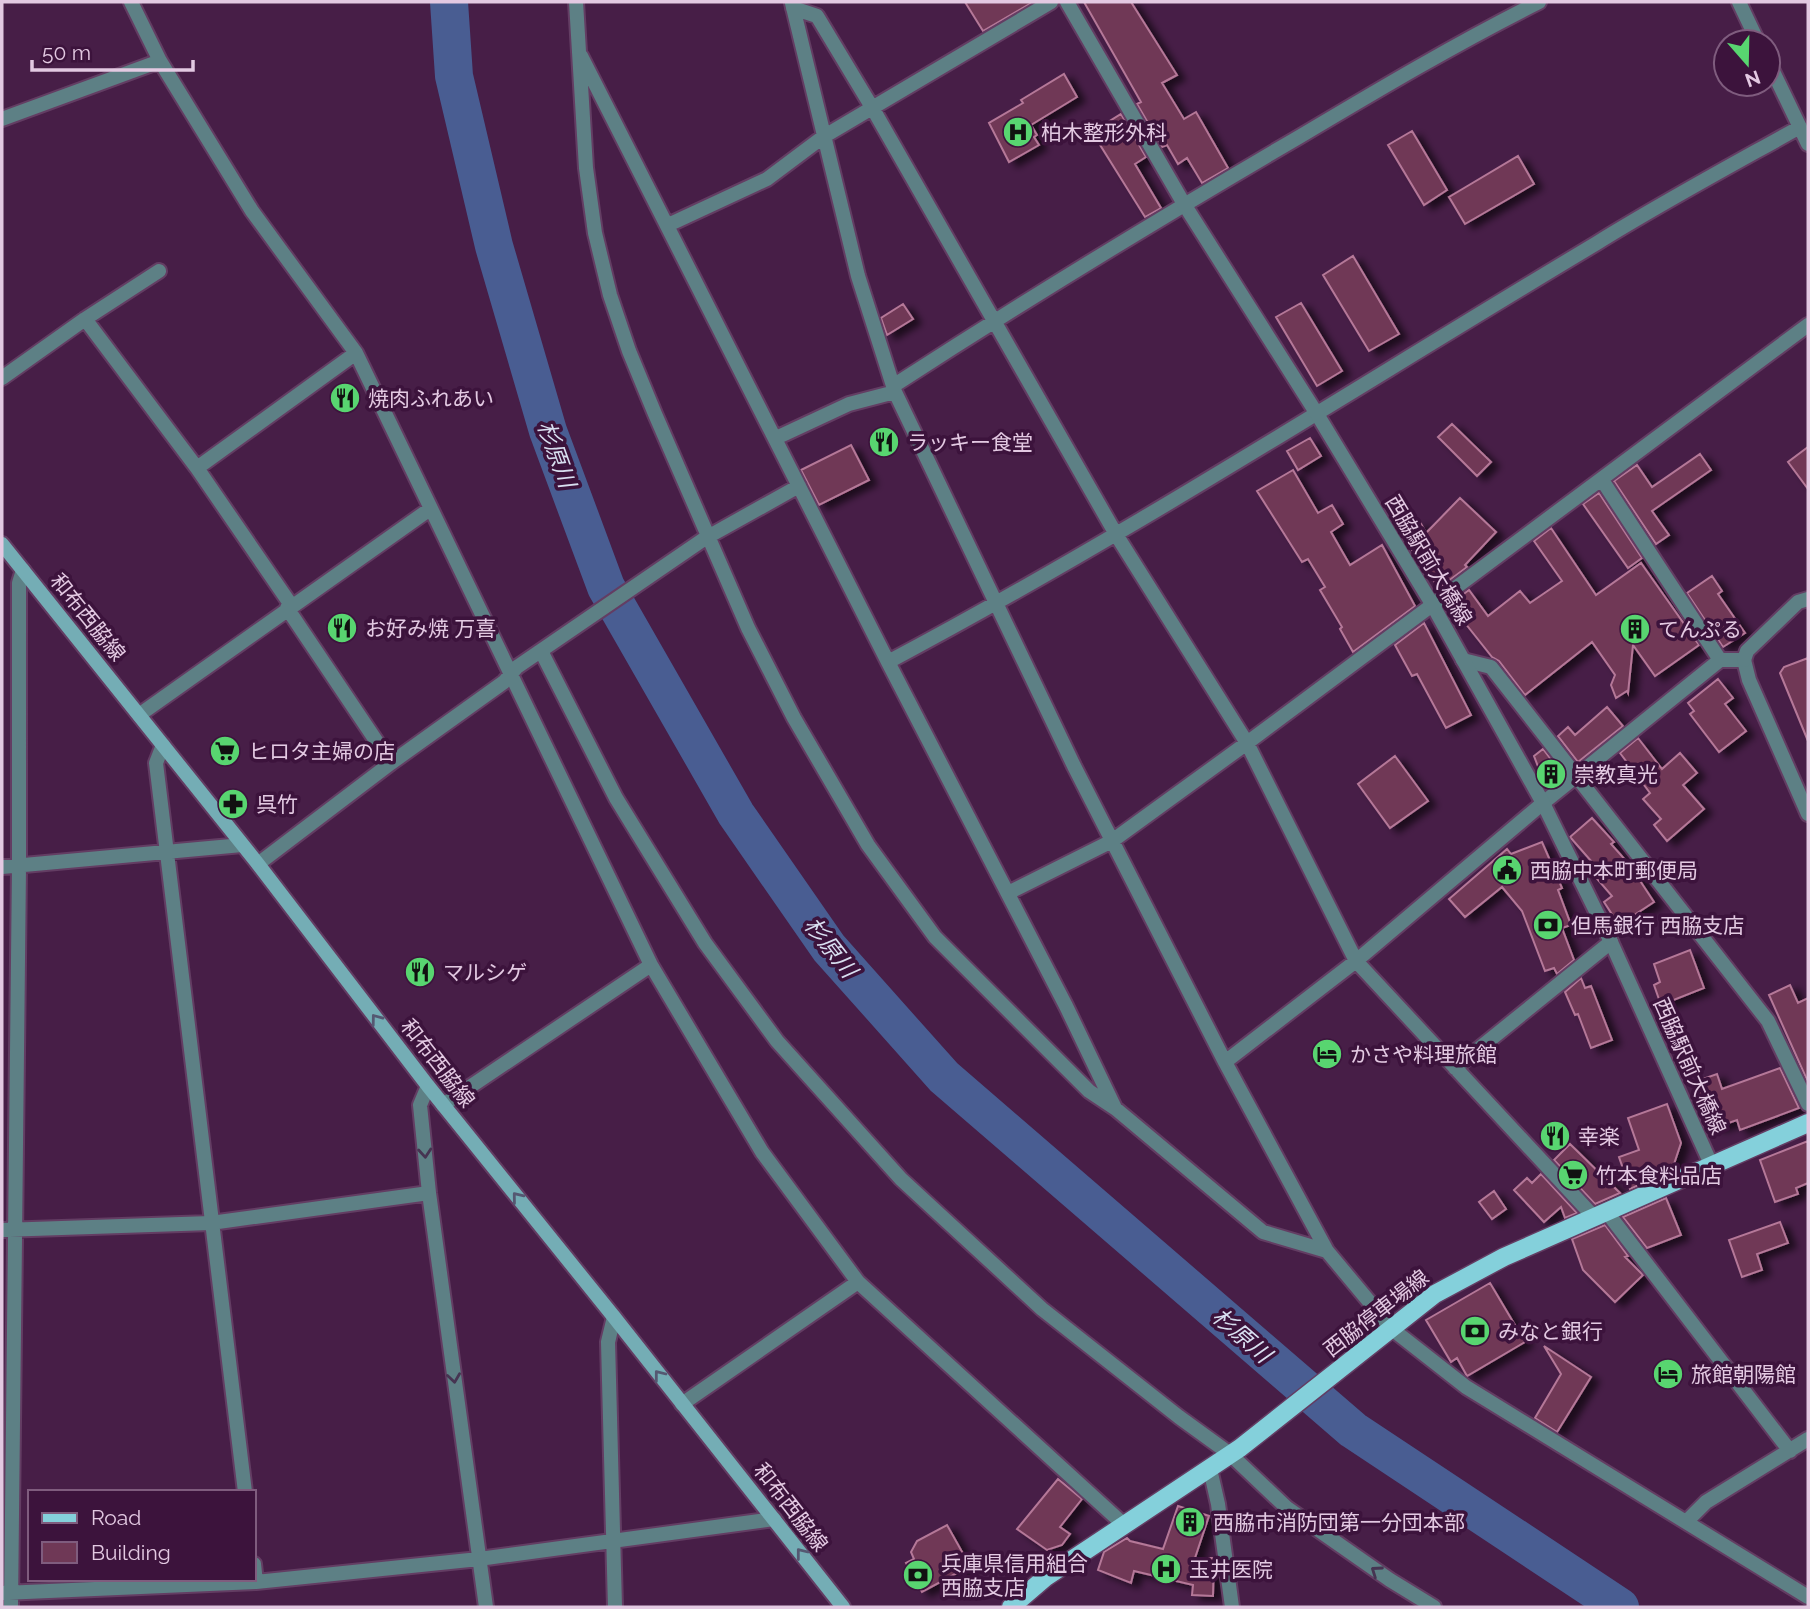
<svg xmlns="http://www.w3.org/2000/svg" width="1810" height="1609" font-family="Raleway,'Noto Sans JP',sans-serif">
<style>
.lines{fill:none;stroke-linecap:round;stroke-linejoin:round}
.river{stroke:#495d92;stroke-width:38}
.building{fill:#6f3856;stroke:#b57898;stroke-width:2;filter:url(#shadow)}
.minor-casing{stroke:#633d63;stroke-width:18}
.tertiary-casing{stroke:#633d63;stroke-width:18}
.secondary-casing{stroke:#633d63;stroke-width:18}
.primary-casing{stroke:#633d63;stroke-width:21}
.minor{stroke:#5d8085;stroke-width:14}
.tertiary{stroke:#5d8085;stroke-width:14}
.secondary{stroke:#74adb5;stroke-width:14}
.primary{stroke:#84d0db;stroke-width:18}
.oneway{stroke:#555872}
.oneway2{stroke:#463452}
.labels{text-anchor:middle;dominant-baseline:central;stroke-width:7;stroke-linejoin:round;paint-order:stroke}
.poi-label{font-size:21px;fill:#e3c9e2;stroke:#3c133c;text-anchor:start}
.street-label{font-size:21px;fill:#e3c9e2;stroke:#3c133c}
.water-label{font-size:23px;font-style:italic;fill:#d8dff0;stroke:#3c133c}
</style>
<defs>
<filter id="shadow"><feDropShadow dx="8" dy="4.5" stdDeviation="3.5" flood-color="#0009"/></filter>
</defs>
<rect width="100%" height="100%" fill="#471e47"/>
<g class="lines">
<!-- river -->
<path class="river" d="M449,2L454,76L494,246L548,431L606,587L736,814L829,948L944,1077L1353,1430L1620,1607"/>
</g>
<!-- building -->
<path class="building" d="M965,2H1033L983,31Z
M1084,2H1131L1177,75L1162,83L1184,119L1196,112L1228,168L1202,183L1187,158L1178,164L1167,145L1162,147L1137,104L1141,102Z
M1064,74L1077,97L1031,125L1037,135L1034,137L1039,145L1009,162L989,123L1023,103L1021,100Z
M1121,114L1146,157L1135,164L1161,208L1145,217L1092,132Z
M1412,131L1447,190L1424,205L1388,145Z
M1518,156L1534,184L1465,224L1449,197Z
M1353,256L1399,334L1369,351L1323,275Z
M1301,303L1342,371L1317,386L1276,317Z
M903,304L913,319L887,335L881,318Z
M1452,424L1491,462L1477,476L1438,437Z
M1310,438L1321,456L1298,470L1287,451Z
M851,445L869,480L819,505L801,470Z
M1808,447V489L1788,462Z
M1700,454L1711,470L1652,511L1669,535L1656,544L1614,481L1637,465L1652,487Z
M1293,470L1318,513L1332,505L1343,524L1331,532L1350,565L1382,545L1415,606L1353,652L1340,629L1342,627L1320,590L1325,587L1308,559L1302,562L1257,491Z
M1599,493L1642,558L1628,568L1583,504Z
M1460,498L1496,532L1465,565L1467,567L1439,588L1401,534L1420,522L1426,533Z
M1551,528L1596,595L1641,563L1699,645L1655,676L1633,645L1628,693L1627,691L1616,698L1611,685L1615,675L1592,642L1525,695L1499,661L1492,657L1450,604L1469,590L1488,616L1520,591L1530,603L1562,581L1534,541Z
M1712,576L1722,591L1718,594L1745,633L1723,647L1687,593Z
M1424,623L1471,715L1446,728L1417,674L1412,676L1395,645Z
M1808,658V741L1780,673L1784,667Z
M1718,679L1733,698L1725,704L1746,731L1719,752L1690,714L1694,711L1688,703Z
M1607,707L1623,726L1578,762L1558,736L1568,727L1575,735Z
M1638,738L1662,769L1680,753L1697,773L1683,785L1704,809L1667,841L1654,825L1661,819L1643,799L1650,793L1620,753Z
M1543,749L1563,775L1551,784L1539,769L1534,756Z
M1395,756L1428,801L1390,828L1358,784Z
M1592,818L1614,842L1611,844L1629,864L1654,902L1619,925L1604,902L1612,896L1587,867L1592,862L1570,837Z
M1542,842L1562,888L1558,890L1571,925L1562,928L1574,960L1557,974L1554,968L1545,971L1522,911L1502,887L1465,917L1449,899L1507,849L1511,854Z
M1690,950L1704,988L1661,1005L1654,985L1660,982L1654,964Z
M1581,978L1585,988L1591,986L1612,1040L1591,1048L1578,1014L1575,1015L1565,992Z
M1790,985L1798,1003L1808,998V1082L1769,995Z
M1780,1068L1799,1108L1740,1130L1737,1120L1717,1127L1710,1123L1694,1082L1717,1074L1722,1089Z
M1667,1104L1681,1143L1672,1170L1630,1189L1619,1157L1639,1150L1628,1118Z
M1808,1141V1183L1796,1188L1798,1194L1775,1202L1760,1160Z
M1570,1144L1620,1193L1595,1204L1554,1160Z
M1541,1174L1577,1213L1565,1218L1561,1207L1544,1222L1514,1190L1527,1178L1532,1183Z
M1494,1191L1506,1209L1492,1219L1479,1202Z
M1666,1198L1681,1235L1647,1248L1623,1217Z
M1780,1222L1788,1243L1757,1254L1762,1270L1742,1277L1729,1240Z
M1605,1225L1628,1256L1625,1257L1643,1275L1615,1302L1583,1270L1572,1239Z
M1490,1283L1525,1342L1467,1376L1457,1358L1451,1362L1426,1320Z
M1544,1346L1591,1377L1557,1432L1535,1418L1561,1374Z
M1058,1479L1082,1499L1060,1527L1070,1534L1062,1545L1047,1550L1017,1529Z
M1178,1506L1209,1516L1195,1558H1214L1213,1596L1192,1595L1193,1585L1134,1571L1131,1583L1098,1570L1104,1552L1127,1538L1130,1541L1163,1549Z
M947,1525L970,1566L922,1592L906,1563L914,1559L911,1552L917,1541Z"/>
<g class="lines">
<!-- minor casing -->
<g class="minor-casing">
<path id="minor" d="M131,2L160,61L252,211L356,353L651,965L762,1152L858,1282L1123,1524
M576,2L586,168L595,233L610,295L629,351L655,414L748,628L794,718L868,845L935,937L1089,1091L1116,1109L1263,1232L1327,1251L1392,1329L1466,1387L1808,1597
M1739,2L1758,42
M792,3L858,276L895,392L1074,766L1225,1062L1327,1251
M793,8L817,16L873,109L1117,536L1247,743L1356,961L1593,1216
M581,56L888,662L1066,1006L1115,1108
M1768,61L1808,144
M2,119L160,61
M668,225L767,179L823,137L1051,2
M85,319L197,468L291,605
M2,378L85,319L159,271
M893,386C1026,300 1162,217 1299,137C1378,90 1457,43 1539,2
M776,438L849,404L895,392
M197,468L356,353
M1602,480L1720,660
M287,608L391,763
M541,651L616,798L705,943L777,1041L901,1179L1042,1309L1179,1417L1230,1454L1287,1508L1390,1580L1434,1607
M1463,660L1491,667L1768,1021L1808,1104
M888,662C1131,533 1361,384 1597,243C1663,202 1732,165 1800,127
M139,715L430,509
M163,745L156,763L245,1492
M258,864L391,763L504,682L517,667L704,539L799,486
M2,867L242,845
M1008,893L1112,841L1247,743L1808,325
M1225,1062L1356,961L1543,803L1720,660H1744L1749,680L1808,814
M1455,1068L1611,942
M428,1086L420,1105L429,1193L486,1607
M443,1105L651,965
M1606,1211L1790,1451
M2,1230L211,1223L429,1193
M614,1317L608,1342L615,1607
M682,1404L858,1282
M1210,1469L1218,1504L1232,1607
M1686,1522L1706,1502L1808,1439
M254,1564L256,1582
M3,1593L256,1582L479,1559L774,1519
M11,1607L19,867V583L23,570"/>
</g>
<!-- tertiary casing -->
<g class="tertiary-casing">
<path id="tertiary" d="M1067,2L1184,204L1317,414L1432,604L1543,803L1611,942L1711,1164
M1744,660L1747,651L1798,602L1808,599"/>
</g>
<!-- secondary casing -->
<g class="secondary-casing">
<path id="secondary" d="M2,544L258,864L428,1086L614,1317L843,1607"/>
</g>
<!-- primary casing -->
<g class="primary-casing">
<path id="primary" d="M1011,1607L1046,1577L1240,1448L1435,1294L1504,1257L1808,1123"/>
</g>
<!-- minor -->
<use href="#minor" class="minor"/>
<!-- tertiary -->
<use href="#tertiary" class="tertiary"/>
<!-- secondary -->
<use href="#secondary" class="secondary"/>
<!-- primary -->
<use href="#primary" class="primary"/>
</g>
<!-- one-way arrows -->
<defs><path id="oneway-chevron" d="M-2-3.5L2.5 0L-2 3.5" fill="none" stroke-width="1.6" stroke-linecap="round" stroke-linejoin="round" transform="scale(1.75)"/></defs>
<g class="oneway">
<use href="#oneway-chevron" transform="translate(376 1019) rotate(-127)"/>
<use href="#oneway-chevron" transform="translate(517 1197) rotate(-129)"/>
<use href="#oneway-chevron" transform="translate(659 1375) rotate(-128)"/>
<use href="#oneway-chevron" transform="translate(801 1553) rotate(-128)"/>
</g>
<g class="oneway2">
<use href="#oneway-chevron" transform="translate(425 1153) rotate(85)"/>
<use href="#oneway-chevron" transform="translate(454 1378) rotate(82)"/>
<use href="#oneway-chevron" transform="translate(1376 1571) rotate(-145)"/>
</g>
<!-- icons -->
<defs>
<g id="hospital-disc" transform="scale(1.575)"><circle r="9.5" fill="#58d570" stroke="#3c133c"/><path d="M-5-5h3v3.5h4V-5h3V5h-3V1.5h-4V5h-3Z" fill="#111"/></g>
<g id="restaurant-disc" transform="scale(1.575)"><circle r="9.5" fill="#58d570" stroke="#3c133c"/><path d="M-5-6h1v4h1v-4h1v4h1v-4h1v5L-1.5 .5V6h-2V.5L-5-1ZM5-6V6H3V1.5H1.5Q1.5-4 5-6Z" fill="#111"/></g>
<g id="building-disc" transform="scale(1.575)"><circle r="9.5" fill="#58d570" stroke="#3c133c"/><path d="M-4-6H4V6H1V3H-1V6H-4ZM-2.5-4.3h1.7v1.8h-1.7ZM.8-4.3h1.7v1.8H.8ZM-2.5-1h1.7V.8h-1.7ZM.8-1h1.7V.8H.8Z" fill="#111"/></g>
<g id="supermarket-disc" transform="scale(1.575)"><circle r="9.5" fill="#58d570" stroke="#3c133c"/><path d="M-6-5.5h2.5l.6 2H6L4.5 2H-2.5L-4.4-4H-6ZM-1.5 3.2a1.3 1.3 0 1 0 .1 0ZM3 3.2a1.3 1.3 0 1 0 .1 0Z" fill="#111"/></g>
<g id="pharmacy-disc" transform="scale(1.575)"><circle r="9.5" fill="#58d570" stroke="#3c133c"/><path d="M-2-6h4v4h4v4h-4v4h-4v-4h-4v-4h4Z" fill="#111"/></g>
<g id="civic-disc" transform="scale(1.575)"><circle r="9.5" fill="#58d570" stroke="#3c133c"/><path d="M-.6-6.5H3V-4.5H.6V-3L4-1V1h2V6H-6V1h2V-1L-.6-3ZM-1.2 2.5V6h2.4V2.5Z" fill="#111"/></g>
<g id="bank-disc" transform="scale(1.575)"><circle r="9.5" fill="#58d570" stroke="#3c133c"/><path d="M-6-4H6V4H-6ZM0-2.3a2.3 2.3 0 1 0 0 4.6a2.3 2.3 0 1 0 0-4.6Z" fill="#111"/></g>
<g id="hotel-disc" transform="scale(1.575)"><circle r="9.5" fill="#58d570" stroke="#3c133c"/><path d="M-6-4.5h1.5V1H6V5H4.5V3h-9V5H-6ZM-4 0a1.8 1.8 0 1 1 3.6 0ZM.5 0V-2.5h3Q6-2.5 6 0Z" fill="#111"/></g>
</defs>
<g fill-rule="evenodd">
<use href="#hospital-disc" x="1018" y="132"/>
<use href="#restaurant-disc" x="345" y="398"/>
<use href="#restaurant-disc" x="884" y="442"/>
<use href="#restaurant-disc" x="342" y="628"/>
<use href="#building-disc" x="1635" y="629"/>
<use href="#supermarket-disc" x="225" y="751"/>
<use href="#building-disc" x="1551" y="774"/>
<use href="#pharmacy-disc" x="233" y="804"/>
<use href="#civic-disc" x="1507" y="870"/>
<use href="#bank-disc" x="1548" y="925"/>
<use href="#restaurant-disc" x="420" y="972"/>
<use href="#hotel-disc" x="1327" y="1054"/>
<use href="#restaurant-disc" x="1555" y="1136"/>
<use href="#supermarket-disc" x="1573" y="1175"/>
<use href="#bank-disc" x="1475" y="1331"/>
<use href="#hotel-disc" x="1668" y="1374"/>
<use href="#building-disc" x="1190" y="1522"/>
<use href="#hospital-disc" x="1166" y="1569"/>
<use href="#bank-disc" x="918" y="1575"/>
</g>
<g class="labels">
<!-- poi labels -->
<g class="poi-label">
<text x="1041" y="132">柏木整形外科</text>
<text x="368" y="398">焼肉ふれあい</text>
<text x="907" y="442">ラッキー食堂</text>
<text x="365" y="628">お好み焼 万喜</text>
<text x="1658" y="629">てんぷる</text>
<text x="248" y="751">ヒロタ主婦の店</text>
<text x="1574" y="774">崇教真光</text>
<text x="256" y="804">呉竹</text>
<text x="1530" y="870">西脇中本町郵便局</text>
<text x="1571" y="925">但馬銀行 西脇支店</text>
<text x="443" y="972">マルシゲ</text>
<text x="1350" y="1054">かさや料理旅館</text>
<text x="1578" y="1136">幸楽</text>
<text x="1596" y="1175">竹本食料品店</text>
<text x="1498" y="1331">みなと銀行</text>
<text x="1691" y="1374">旅館朝陽館</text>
<text x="1213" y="1522">西脇市消防団第一分団本部</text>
<text x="941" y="1563">兵庫県信用組合<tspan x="941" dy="24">西脇支店</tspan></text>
<text x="1189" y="1569">玉井医院</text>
</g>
<!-- street labels -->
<g class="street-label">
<text transform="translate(1429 560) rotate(59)">西脇駅前大橋線</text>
<text transform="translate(88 617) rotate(51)">和布西脇線</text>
<text transform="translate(438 1063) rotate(52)">和布西脇線</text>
<text transform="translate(1690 1066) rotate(66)">西脇駅前大橋線</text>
<text transform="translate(1376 1313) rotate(-38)">西脇停車場線</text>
<text transform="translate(791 1507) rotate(52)">和布西脇線</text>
</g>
<!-- water labels -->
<g class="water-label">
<text transform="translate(557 454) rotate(70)">杉原川</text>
<text transform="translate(831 947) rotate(52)">杉原川</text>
<text transform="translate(1242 1335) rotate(41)">杉原川</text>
</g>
</g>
<!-- border -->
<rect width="1810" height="1609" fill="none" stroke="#e3c9e2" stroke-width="7"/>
<!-- legend -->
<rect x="28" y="1490" width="228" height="91" fill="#3c133c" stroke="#7f5c7e" stroke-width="2"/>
<rect x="42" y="1513" width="35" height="10" fill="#84d0db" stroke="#7f5c7e" stroke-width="2"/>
<text x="91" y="1525" font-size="21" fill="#e3c9e2">Road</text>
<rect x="42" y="1542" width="35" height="21" fill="#6f3856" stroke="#7f5c7e" stroke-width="2"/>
<text x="91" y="1560" font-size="21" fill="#e3c9e2">Building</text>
<!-- north arrow -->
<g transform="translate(1747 63) rotate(160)"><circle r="33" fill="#3c133c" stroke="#7f5c7e" stroke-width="2"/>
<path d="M0-5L12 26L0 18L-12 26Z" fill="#58d570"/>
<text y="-10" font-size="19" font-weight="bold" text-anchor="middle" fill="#e3c9e2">N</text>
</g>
<!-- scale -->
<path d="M32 60v10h161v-10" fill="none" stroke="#e3c9e2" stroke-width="3.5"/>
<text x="42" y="60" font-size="21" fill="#e3c9e2" stroke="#3c133c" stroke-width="5" paint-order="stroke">50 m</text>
</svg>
